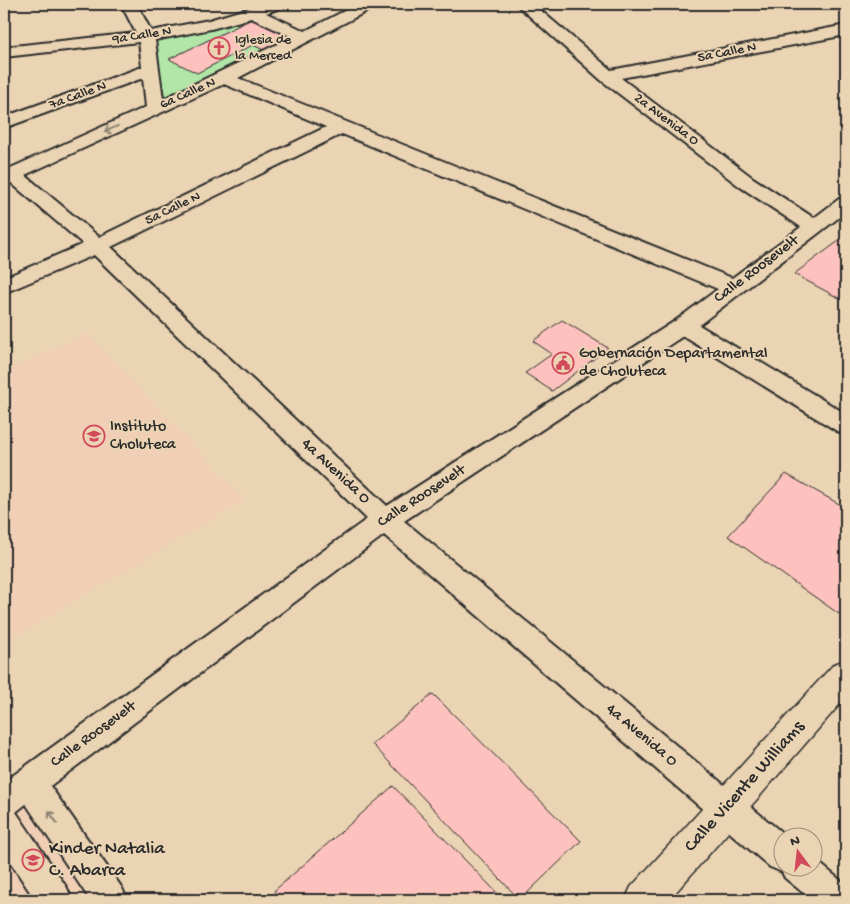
<svg xmlns="http://www.w3.org/2000/svg" width="850" height="904" font-family="'Gochi Hand',sans-serif">
<style>
.built{fill:#f0cfb6}
.green{fill:#b1e6a8;stroke:#6e886a}
.building{fill:#fec2be;stroke:#2b2b2b}
.lines{fill:none;stroke-linecap:round;stroke-linejoin:round}
.minor-casing{stroke:#2b2b2b;stroke-width:4}
.secondary-casing{stroke:#2b2b2b;stroke-width:3}
.minor{fill:#ead4b3;fill-rule:evenodd}
.secondary{fill:#ead4b3;fill-rule:evenodd}
.oneway{stroke:#8a806f}
.labels{text-anchor:middle;dominant-baseline:central;stroke-width:4;stroke-linejoin:round;paint-order:stroke}
.far-street-label{font-size:14px;fill:#2b2b2b;stroke:#ead4b3}
.far-poi-label{font-size:14px;fill:#2b2b2b;stroke:#ead4b3;text-anchor:start}
.street-label{font-size:16px;fill:#2b2b2b;stroke:#ead4b3}
.poi-label{font-size:16px;fill:#2b2b2b;stroke:#ead4b3;text-anchor:start}
.near-street-label{font-size:19px;fill:#2b2b2b;stroke:#ead4b3}
.near-poi-label{font-size:19px;fill:#2b2b2b;stroke:#ead4b3;text-anchor:start}
</style>
<rect width="100%" height="100%" fill="#ead4b3"/>
<filter id="ink" filterUnits="userSpaceOnUse"><feTurbulence type="fractalNoise" baseFrequency=".02" numOctaves="2"/><feDisplacementMap in="SourceGraphic" scale="10" xChannelSelector="R" yChannelSelector="G"/><feConvolveMatrix kernelMatrix="1 2 1 2 8 2 1 2 1" color-interpolation-filters="sRGB"/></filter>
<g filter="url(#ink)">
<!-- built -->
<path class="built" d="M87,333L245,500L4,643V372Z
M26,802L87,900H4V819Z"/>
<!-- green -->
<path class="green" d="M249,18L252,19L170,59L253,45L266,51L165,98L153,41Z"/>
<!-- building -->
<path class="building" d="M252,19L293,38L266,51L253,45L197,73L169,59Z
M843,238L846,240V302L794,274Z
M562,320L608,348L552,391L525,373L552,354L533,341Z
M786,474L846,508V605L839,614L728,536Z
M433,694L581,841L520,900L372,744Z
M393,786L504,900H281L274,891Z"/>
<g class="lines">
<!-- minor casing -->
<g class="minor-casing">
<path id="minor" d="M121,4H137L151,31L209,20L263,4H286L283,7L266,13L305,31L358,4H378L375,7L238,78L732,278L801,227L739,186L601,80L516,4H533L611,70L846,25V35L621,78L753,178L814,218L839,199L846,197V212L699,325L846,414V434L837,431L683,336L404,521L786,836H782V866H812V857L846,885V900H812L785,878L782,872L770,867L384,535L50,786L122,888L127,900H90L26,804L16,812L67,888L72,900H35L4,852V782L367,519L94,255L4,293V278L83,244L10,182L4,184V171L146,107L143,78L4,128V117L142,67L139,42L4,57V47L136,33ZM251,18L292,37L163,99L155,40L211,29ZM224,84L326,127L99,237L25,175ZM342,134L718,289L675,321L387,506L111,247Z"/>
</g>
<!-- secondary casing -->
<g class="secondary-casing">
<path id="secondary" d="M846,660V697L669,900H625L631,887L834,664Z"/>
</g>
<!-- minor -->
<use href="#minor" class="minor"/>
<!-- secondary -->
<use href="#secondary" class="secondary"/>
</g>
<!-- one-way arrows -->
<defs><path id="oneway-shaft" d="M-6 0H5M1.5-3L5.5 0L1.5 3" fill="none" stroke-width="1.6" stroke-linecap="round" stroke-linejoin="round" transform="scale(1.25)"/></defs>
<g class="oneway">
<use href="#oneway-shaft" transform="translate(111 129) rotate(155)"/>
<use href="#oneway-shaft" transform="translate(53 817) rotate(-125)"/>
</g>
</g>
<!-- icons -->
<defs>
<g id="church-ring" transform="scale(1.125)"><circle r="9.5" fill="#ead4b3" stroke="#d1495b" stroke-width="1.5"/><path d="M-1.2-6h2.4v3.5h3.3v2.4h-3.3V6h-2.4V-.1h-3.3v-2.4h3.3Z" fill="#d1495b"/></g>
<g id="civic-ring" transform="scale(1.125)"><circle r="9.5" fill="#ead4b3" stroke="#d1495b" stroke-width="1.5"/><path d="M-.6-6.5H3V-4.5H.6V-3L4-1V1h2V6H-6V1h2V-1L-.6-3ZM-1.2 2.5V6h2.4V2.5Z" fill="#d1495b"/></g>
<g id="school-ring" transform="scale(1.125)"><circle r="9.5" fill="#ead4b3" stroke="#d1495b" stroke-width="1.5"/><path d="M0-5L7-2L0 1L-7-2ZM-4 1L0 2.5L4 1V4Q0 6-4 4Z" fill="#d1495b"/></g>
</defs>
<g fill-rule="evenodd">
<use href="#church-ring" x="219" y="48"/>
<use href="#civic-ring" x="563" y="363"/>
<use href="#school-ring" x="94" y="436"/>
<use href="#school-ring" x="33" y="860"/>
</g>
<g class="labels">
<!-- far-street labels -->
<g class="far-street-label">
<text transform="translate(142 36) rotate(-9)">9a Calle N</text>
<text transform="translate(727 53) rotate(-11)">5a Calle N</text>
<text transform="translate(188 94) rotate(-24)">6a Calle N</text>
<text transform="translate(78 96) rotate(-20)">7a Calle N</text>
<text transform="translate(666 120) rotate(37)">2a Avenida O</text>
<text transform="translate(173 209) rotate(-26)">5a Calle N</text>
</g>
<!-- far-poi labels -->
<g class="far-poi-label">
<text x="235" y="40">Iglesia de<tspan x="235" dy="16">la Merced</tspan></text>
</g>
<!-- street labels -->
<g class="street-label">
<text transform="translate(757 270) rotate(-37)">Calle Roosevelt</text>
<text transform="translate(335 472) rotate(43)">4a Avenida O</text>
<text transform="translate(422 497) rotate(-33)">Calle Roosevelt</text>
<text transform="translate(94 735) rotate(-36)">Calle Roosevelt</text>
<text transform="translate(641 736) rotate(40)">4a Avenida O</text>
</g>
<!-- poi labels -->
<g class="poi-label">
<text x="579" y="354">Gobernación Departamental<tspan x="579" dy="18">de Choluteca</tspan></text>
<text x="110" y="427">Instituto<tspan x="110" dy="18">Choluteca</tspan></text>
</g>
<!-- near-street labels -->
<g class="near-street-label">
<text transform="translate(745 787) rotate(-48)">Calle Vicente Williams</text>
</g>
<!-- near-poi labels -->
<g class="near-poi-label">
<text x="49" y="849">Kinder Natalia<tspan x="49" dy="22">C. Abarca</tspan></text>
</g>
</g>
<!-- margin -->
<rect width="850" height="904" fill="none" stroke="#ead4b3" stroke-width="20"/>
<rect x="10" y="10" width="830" height="884" fill="none" stroke="#2b2b2b" stroke-width="2" filter="url(#ink)"/>
<!-- north arrow -->
<g transform="translate(798 852) rotate(345)"><circle r="24" fill="#ead4b3" stroke="#9e907d"/>
<path d="M0-4L9 19L0 12L-9 19Z" fill="#d1495b"/>
<text y="-8" font-size="14" font-weight="bold" text-anchor="middle" fill="#2b2b2b">N</text>
</g>
</svg>
